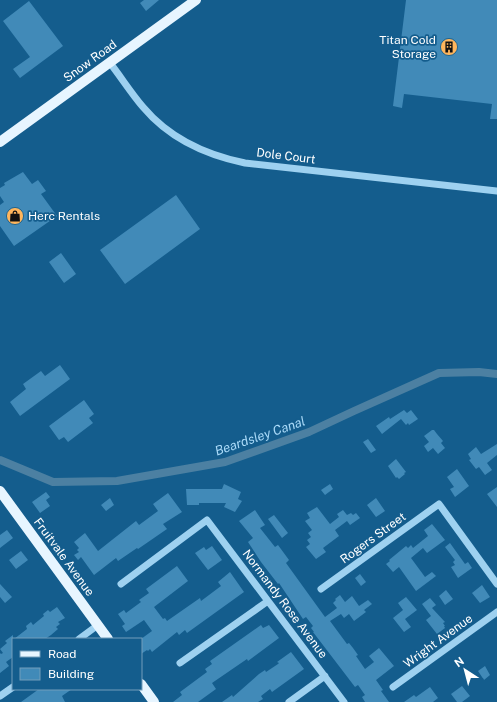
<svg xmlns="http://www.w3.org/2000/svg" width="497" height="702" font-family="'Public Sans',sans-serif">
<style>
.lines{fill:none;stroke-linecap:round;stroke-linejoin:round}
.canal{stroke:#4c80a2;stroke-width:8}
.building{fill:#418ab8}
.minor{stroke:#9ed1f0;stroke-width:7}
.major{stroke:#e7f5ff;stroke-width:10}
.labels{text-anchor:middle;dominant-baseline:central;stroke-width:3.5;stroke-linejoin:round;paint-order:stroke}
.poi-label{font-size:12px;fill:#fff;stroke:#145d8d;text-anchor:end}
.street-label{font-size:12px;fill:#fff;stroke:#145d8d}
.water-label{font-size:13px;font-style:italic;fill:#aadaf8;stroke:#145d8d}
</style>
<rect width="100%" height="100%" fill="#145d8d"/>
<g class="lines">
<!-- canal -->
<path class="canal" d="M0,460L53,482L117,481L225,462L309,432L354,411L439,373L479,372L497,374"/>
</g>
<!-- building -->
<path class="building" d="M144,0H159L146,11L140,3Z
M406,0H497V119H490L492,104L404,94L402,108L393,106Z
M29,1L63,46L20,78L13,69L30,57L3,21Z
M23,172L32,184L38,180L46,191L41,194L57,216L14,246L0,226V205L4,202L0,196V188L5,185L4,183Z
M176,195L200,229L125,284L100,250Z
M61,253L76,274L64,283L49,262Z
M60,365L70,379L20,416L10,402L26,389L23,384L41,371L45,376Z
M84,400L94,414L89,418L93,423L68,442L64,437L59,440L49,426Z
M404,410L407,413L411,410L418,419L409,425L408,423L406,425L401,419L382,434L376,426L389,417L390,419Z
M432,430H434L437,434L443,441L441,443L445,448L438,454L433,448L428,452L424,446L429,442L424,436Z
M368,439L376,450L371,453L363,442Z
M497,444V455L487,463L492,470L485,475L479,467L476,469L469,460L471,459L468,454L476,447L481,454Z
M396,459L406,472L404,473L405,474L399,479L397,477L396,478L388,466Z
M457,469L469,486L455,497L450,489L454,487L447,477Z
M224,484L241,492L238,499L242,501L235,512L224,507L226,503H199V505H187L186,489H222Z
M330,484L333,489L325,495L321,490Z
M497,487V507L487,494Z
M46,492L50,497L46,500L50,506L40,513L32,502Z
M168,493L182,512L163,524L167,529L138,549L137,548L118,561L116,558L94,575L81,557L78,560L74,555L79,552L77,550L79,548L74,542L85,533L98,551L136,521L139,525L158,511L153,504Z
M110,498L114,505L106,511L101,505Z
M376,498L385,511L376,517L367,505Z
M317,507L330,524L339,517L337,514L343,510L347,515L351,513L353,515L356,513L360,518L350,525L347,521L335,530L339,536L323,548L326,552L316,559L306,547L310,544L307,540L311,537L308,533L312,530L305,521L310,518L307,513Z
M255,510L265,525L260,528L275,547L278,545L289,560L286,563L325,617L337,608L333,603L336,600L335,599L340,595L345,602L352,596L359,606L368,600L372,604L364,610L366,612L354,621L349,614L344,618L341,614L330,621L347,644L349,643L353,648L358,655L356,656L365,669L374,662L369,656L379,648L394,666L376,680L383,690L381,691L389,702H365L362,697L365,695L358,685L355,687L313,632H314L311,628L313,626L306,617L303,619L279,583L278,584L261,562L248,542L253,538L239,521Z
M274,515L288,533L282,538L268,519Z
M432,524L445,540L427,553L423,548L411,558L425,577L432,572L436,576L416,591L399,567L393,572L386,564L390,561L389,560L406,546L408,548L411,545L413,548L428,536L424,530Z
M7,530L13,538L0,548V535Z
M450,543L465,564L468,562L472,568L458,578L451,567L455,565L453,562L455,560L445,547Z
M212,546L222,560L208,570L195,553L204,547L206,550Z
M21,551L28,560L16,569L9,560Z
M177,566L188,581L154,607L163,619L165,618L167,621L200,598L201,601L221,586L218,582L230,572L244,592L187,633L185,630L179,635L177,632L152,652L150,649L148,651L147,650L141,654V639L152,631L144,620L126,632L122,626L125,624L118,614L124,610L126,613L141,602L139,600L149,593L146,589Z
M360,574L366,582L361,586L355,578Z
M0,584L12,597L5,603L0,597Z
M482,585L490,597L480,603L472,593Z
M446,590L453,599L445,605L439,596Z
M406,597L417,610L405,619L411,627L404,632L393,618L403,610L398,603Z
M430,598L436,605L432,608L445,622L443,623L445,626H444L445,628L437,634L426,620L431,616L422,604Z
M57,607L65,618L58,622L60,624L56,627L58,629L51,635L45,639H14L27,629L26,626L31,622L33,625L44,616L43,614L48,610L50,612Z
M261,625L263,628L269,625L279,638L248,661L247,659L212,683L216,689L198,702H173L182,695L180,692L207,672L205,669L212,664L210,661Z
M13,635V657L6,662L9,666L0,673V653L1,654L3,653L0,649L7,643L5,641Z
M291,652L304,669L272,692L270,689L261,696L263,699L258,702H222L232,695L233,697L259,674L265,670L266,672L278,664L279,663L277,662Z
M485,666L490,675L484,680L478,671Z
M462,686L470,696L462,702H457L451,694Z
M430,687L438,698L433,702H404L414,695L416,697Z
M39,689H72L62,696L65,702H21Z"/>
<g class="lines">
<!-- minor -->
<path class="minor" d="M110,63C121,77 131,93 143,107C169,138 206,155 245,163L497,191
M121,584L207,520L344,702
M321,589L439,504L497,584
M79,639L98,625
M180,663L268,601
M393,687L497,612
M0,696L13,687
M289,702L325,676"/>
<!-- major -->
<path class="major" d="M0,142L196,0
M0,491L108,639
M141,684L154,702"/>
</g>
<!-- icons -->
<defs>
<g id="building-disc" transform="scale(0.9)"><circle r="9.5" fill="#ffb65d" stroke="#145d8d"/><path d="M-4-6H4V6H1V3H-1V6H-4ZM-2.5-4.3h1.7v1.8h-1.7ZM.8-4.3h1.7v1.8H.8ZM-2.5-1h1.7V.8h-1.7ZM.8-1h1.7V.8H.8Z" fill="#111"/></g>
<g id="shop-disc" transform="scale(0.9)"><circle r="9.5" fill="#ffb65d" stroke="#145d8d"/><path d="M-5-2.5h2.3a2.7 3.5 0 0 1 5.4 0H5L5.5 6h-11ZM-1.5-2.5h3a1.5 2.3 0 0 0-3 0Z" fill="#111"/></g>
</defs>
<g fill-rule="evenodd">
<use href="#building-disc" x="449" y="47"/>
<use href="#shop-disc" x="15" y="216"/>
</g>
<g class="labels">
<!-- poi labels -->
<g class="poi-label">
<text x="436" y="40">Titan Cold<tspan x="436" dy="14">Storage</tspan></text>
<text x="28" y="216" text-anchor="start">Herc Rentals</text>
</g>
<!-- street labels -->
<g class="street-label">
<text transform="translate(90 61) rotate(-36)">Snow Road</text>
<text transform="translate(286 156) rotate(7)">Dole Court</text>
<text transform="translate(373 538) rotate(-36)">Rogers Street</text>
<text transform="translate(64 557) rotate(54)">Fruitvale Avenue</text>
<text transform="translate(285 604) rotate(53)">Normandy Rose Avenue</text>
<text transform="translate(438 641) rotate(-36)">Wright Avenue</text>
</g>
<!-- water labels -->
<g class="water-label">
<text transform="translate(260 436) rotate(-19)">Beardsley Canal</text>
</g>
</g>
<!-- legend -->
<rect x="12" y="638" width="130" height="52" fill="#145d8d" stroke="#729ebb"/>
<rect x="20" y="651" width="20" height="6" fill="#e7f5ff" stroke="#729ebb"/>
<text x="48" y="658" font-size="12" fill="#ffffff">Road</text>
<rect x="20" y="668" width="20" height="12" fill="#418ab8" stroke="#729ebb"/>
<text x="48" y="678" font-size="12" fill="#ffffff">Building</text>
<!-- north arrow -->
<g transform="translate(465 670) rotate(324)" stroke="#145d8d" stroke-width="3" paint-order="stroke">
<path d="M0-3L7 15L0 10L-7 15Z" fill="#ffffff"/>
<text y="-6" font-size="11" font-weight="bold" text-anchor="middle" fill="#ffffff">N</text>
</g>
</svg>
